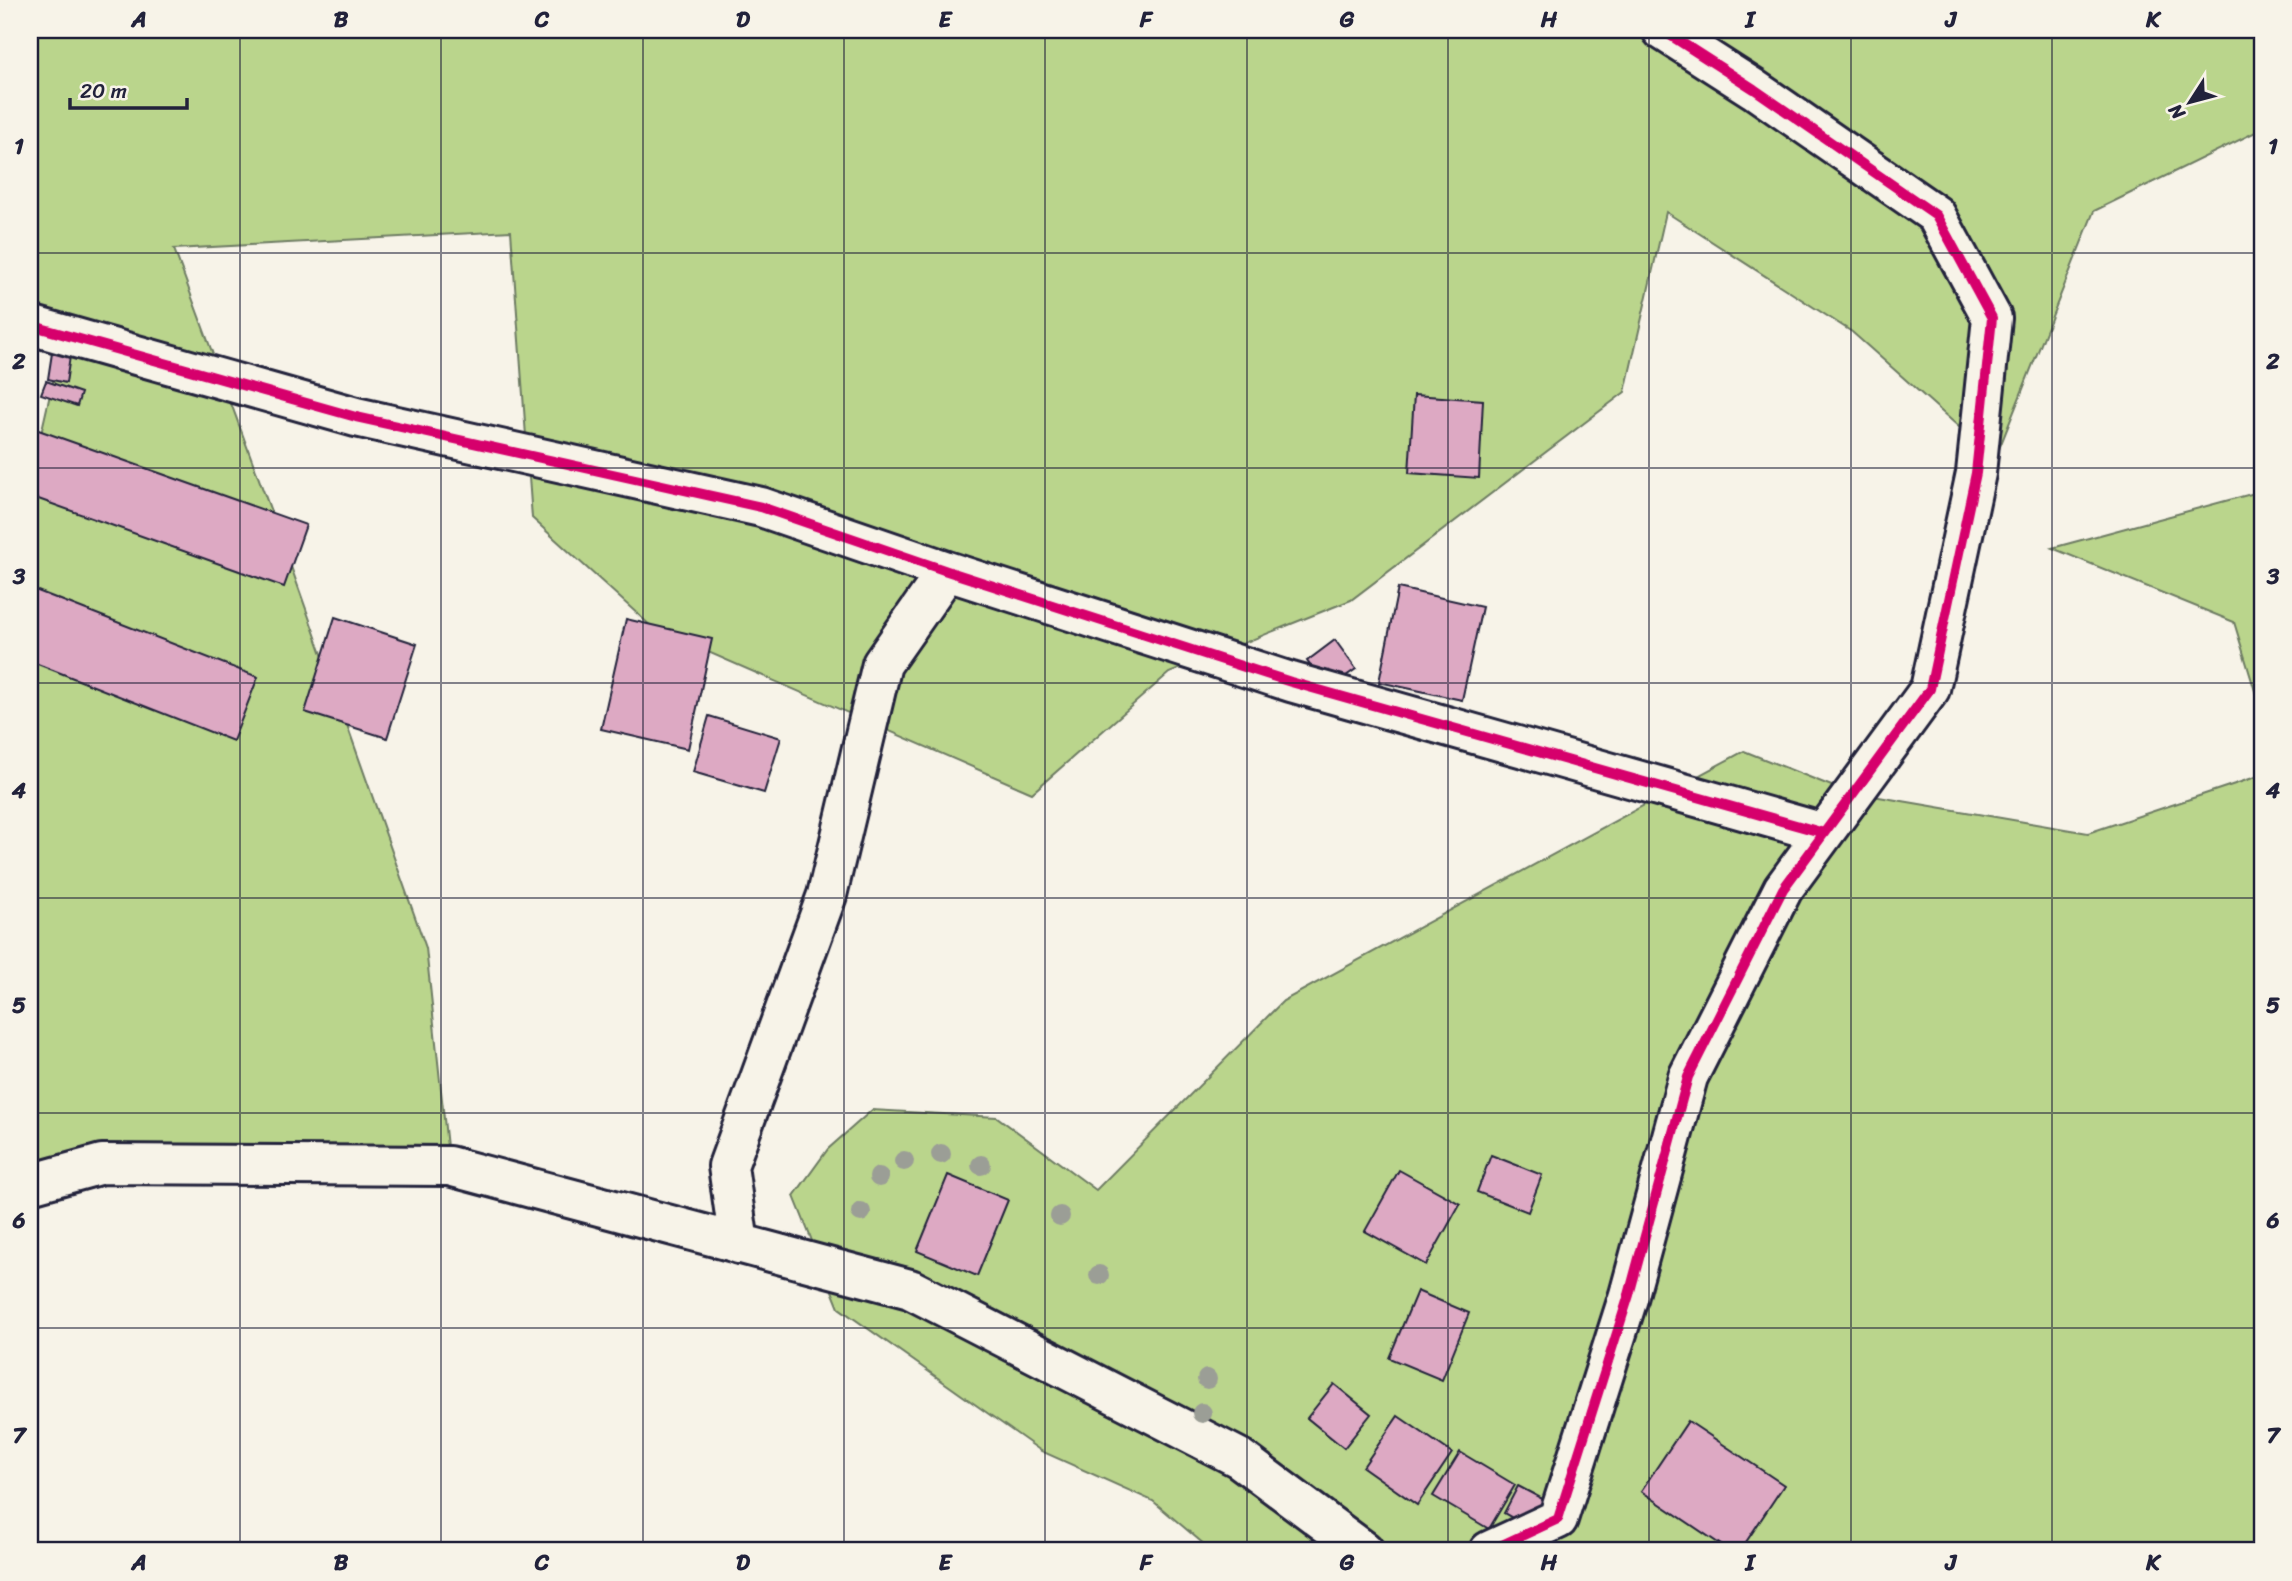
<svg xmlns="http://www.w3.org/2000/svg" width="2292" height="1581" font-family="Sriracha,sans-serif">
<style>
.green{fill:#bad58c;stroke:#6e7c64;stroke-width:2}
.building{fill:#dda9c3;stroke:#22223b;stroke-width:2}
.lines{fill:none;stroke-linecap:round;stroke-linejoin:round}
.minor-casing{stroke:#22223b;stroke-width:44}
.tertiary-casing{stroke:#22223b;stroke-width:44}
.minor{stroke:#f7f3e8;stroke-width:38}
.tertiary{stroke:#f7f3e8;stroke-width:38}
.cycleway-casing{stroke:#f7f3e8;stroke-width:15}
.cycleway{stroke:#d6006c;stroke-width:10}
.tree{fill:#9b9e96}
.grid{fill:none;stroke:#22223b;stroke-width:2;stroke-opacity:0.55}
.neatline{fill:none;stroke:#22223b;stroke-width:2.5}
.grid-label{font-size:23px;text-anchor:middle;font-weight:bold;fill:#22223b}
</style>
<rect width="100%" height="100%" fill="#f7f3e8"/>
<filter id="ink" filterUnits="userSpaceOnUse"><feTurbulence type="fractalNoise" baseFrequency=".0143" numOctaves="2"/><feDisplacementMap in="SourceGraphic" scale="14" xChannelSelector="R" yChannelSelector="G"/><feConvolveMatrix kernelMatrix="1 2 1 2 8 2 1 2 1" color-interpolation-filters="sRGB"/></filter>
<g filter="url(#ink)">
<!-- green -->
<path class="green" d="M30,30H2262V129L2094,211L1995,459L1852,332L1666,212L1625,392L1351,600L1169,673L1032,793L653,628L532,518L511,231L174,249L283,544L426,948L449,1166L30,1184V482L57,364L30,297Z
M2262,491V714L2234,622L2052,548Z
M1744,751L1844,791L2088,833L2262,775V1551H1212L1153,1501L1041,1451L839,1308L794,1196L828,1149L872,1110L997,1117L1096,1190L1283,1001Z"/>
<!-- building -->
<path class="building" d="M52,353L70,356L66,383L48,379Z
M46,381L81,393L77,406L41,394Z
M1414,395L1483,400L1479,478L1409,473Z
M30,427L306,525L284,587L30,496Z
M30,588L258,677L233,741L30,661Z
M1398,588L1482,607L1462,700L1379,682Z
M335,617L417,644L387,738L305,712Z
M626,619L712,639L688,749L601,729Z
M1335,640L1356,669L1327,689L1307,661Z
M709,716L781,738L764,793L693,772Z
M1491,1155L1542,1175L1528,1212L1477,1192Z
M1399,1170L1460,1204L1426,1265L1365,1231Z
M948,1175L1008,1200L977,1276L917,1251Z
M1417,1291L1469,1313L1442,1380L1389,1358Z
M1334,1384L1371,1414L1344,1448L1307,1418Z
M1398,1416L1452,1453L1417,1505L1363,1467Z
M1688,1421L1784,1485L1740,1551H1730L1641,1491Z
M1460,1452L1515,1485L1489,1529L1433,1496Z
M1518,1486L1552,1504L1537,1532L1504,1513Z"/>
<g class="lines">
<!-- minor casing -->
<g class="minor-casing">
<path id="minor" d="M30,325L356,417L761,507L947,571L1291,682L1824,833
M739,1244L728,1166L827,895L882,664L947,571
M1489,1551L1558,1519L1629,1295L1688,1077L1783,889L1930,689L1976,473L1992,318L1936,215L1754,89L1662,30"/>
</g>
<!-- tertiary casing -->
<g class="tertiary-casing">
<path id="tertiary" d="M30,1184L102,1164L449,1166L910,1289L1239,1458L1364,1551"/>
</g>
<!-- minor -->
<use href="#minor" class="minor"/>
<!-- tertiary -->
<use href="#tertiary" class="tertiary"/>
<!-- cycleway casing -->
<g class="cycleway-casing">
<path id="cycleway" d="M30,325L356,417L761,507L947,571L1291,682L1824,833
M1489,1551L1558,1519L1629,1295L1688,1077L1783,889L1930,689L1976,473L1992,318L1936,215L1754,89L1662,30"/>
</g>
<!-- cycleway -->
<use href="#cycleway" class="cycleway"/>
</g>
<!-- trees -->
<g class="tree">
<circle cx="941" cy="1154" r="10"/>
<circle cx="904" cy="1161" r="10"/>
<circle cx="981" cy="1165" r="10"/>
<circle cx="879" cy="1177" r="10"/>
<circle cx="861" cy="1212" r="10"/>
<circle cx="1060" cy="1216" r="10"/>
<circle cx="1099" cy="1275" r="10"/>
<circle cx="1207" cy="1379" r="10"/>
<circle cx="1202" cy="1413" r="10"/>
</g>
</g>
<!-- grid -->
<path class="grid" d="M240,30V1551M441,30V1551M643,30V1551M844,30V1551M1045,30V1551M1247,30V1551M1448,30V1551M1649,30V1551M1851,30V1551M2052,30V1551M30,253H2262M30,468H2262M30,683H2262M30,898H2262M30,1113H2262M30,1328H2262"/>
<!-- margin -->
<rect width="2292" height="1581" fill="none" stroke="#f7f3e8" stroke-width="77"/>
<!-- north arrow -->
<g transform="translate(2190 102) rotate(234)" stroke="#f7f3e8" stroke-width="5" paint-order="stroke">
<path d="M0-5L12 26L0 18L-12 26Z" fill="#22223b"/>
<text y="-10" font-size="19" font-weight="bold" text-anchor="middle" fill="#22223b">N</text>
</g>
<!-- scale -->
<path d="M70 98v10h117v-10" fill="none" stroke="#22223b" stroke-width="3.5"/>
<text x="80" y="98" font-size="21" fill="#22223b" stroke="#f7f3e8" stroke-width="5" paint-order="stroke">20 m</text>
<rect x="38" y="38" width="2216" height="1504" class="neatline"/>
<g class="grid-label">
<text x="139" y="27">A</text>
<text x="341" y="27">B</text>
<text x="542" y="27">C</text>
<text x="743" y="27">D</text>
<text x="945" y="27">E</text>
<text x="1146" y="27">F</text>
<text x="1347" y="27">G</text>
<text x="1549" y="27">H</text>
<text x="1750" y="27">I</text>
<text x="1951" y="27">J</text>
<text x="2153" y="27">K</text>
<text x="19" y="154">1</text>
<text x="2273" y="154">1</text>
<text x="19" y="369">2</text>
<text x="2273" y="369">2</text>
<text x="19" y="584">3</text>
<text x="2273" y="584">3</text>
<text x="19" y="798">4</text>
<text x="2273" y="798">4</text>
<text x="19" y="1013">5</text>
<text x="2273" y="1013">5</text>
<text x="19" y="1228">6</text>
<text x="2273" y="1228">6</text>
<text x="19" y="1443">7</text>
<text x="2273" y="1443">7</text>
<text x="139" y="1570">A</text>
<text x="341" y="1570">B</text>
<text x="542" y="1570">C</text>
<text x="743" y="1570">D</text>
<text x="945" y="1570">E</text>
<text x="1146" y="1570">F</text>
<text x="1347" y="1570">G</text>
<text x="1549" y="1570">H</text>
<text x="1750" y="1570">I</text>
<text x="1951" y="1570">J</text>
<text x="2153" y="1570">K</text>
</g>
</svg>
